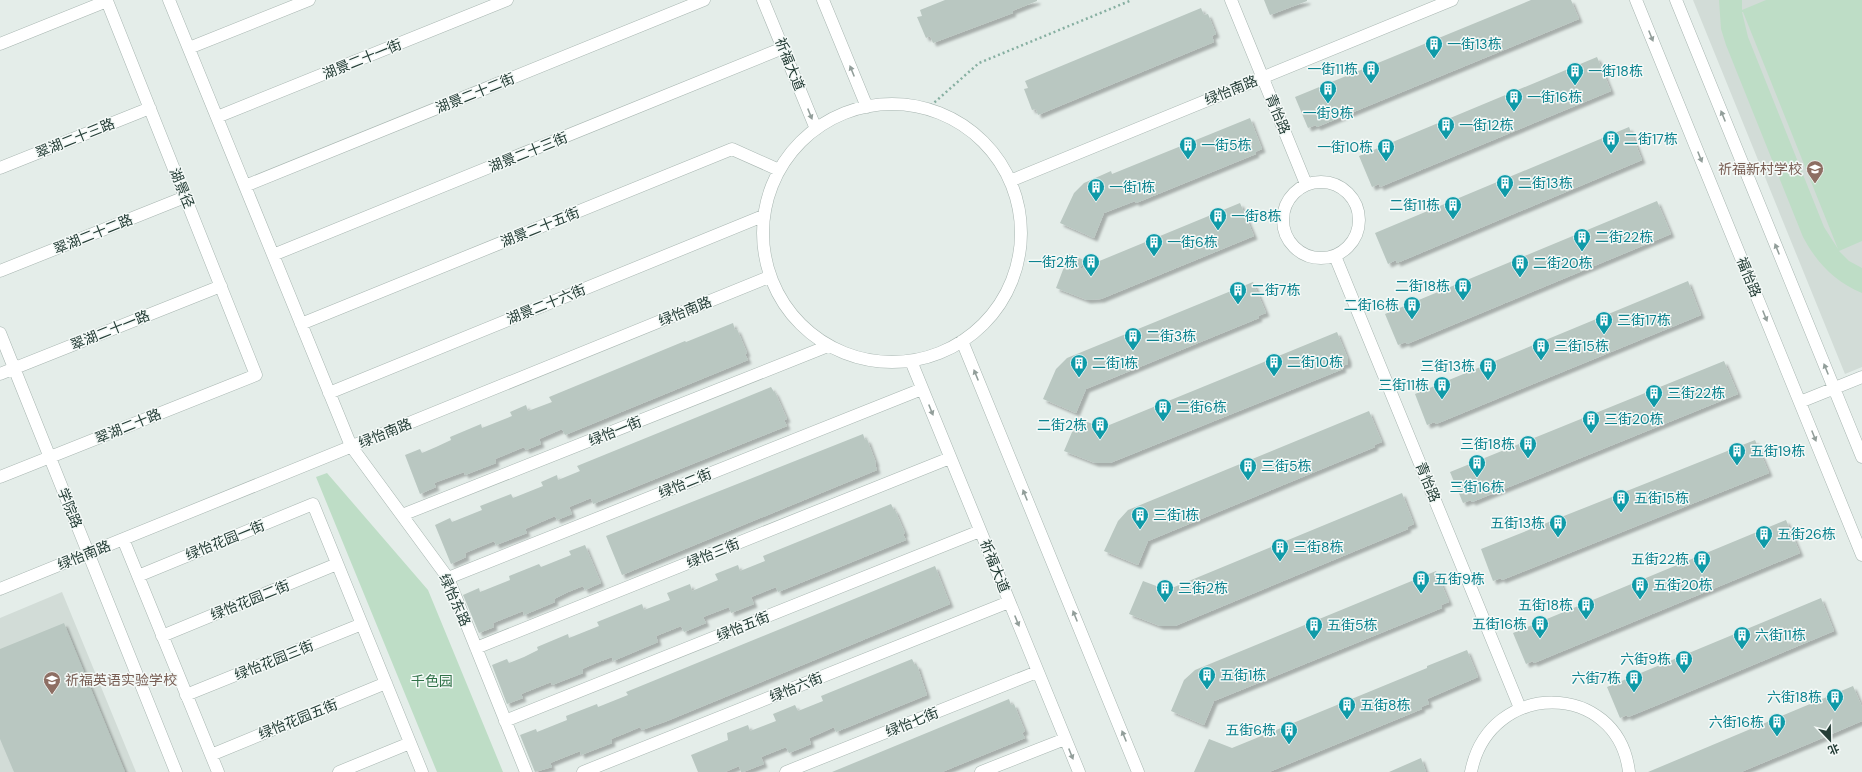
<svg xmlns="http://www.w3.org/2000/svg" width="1862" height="772" font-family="'DM Sans','Noto Sans SC',sans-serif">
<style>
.built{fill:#d2dcd7}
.green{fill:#beddc6;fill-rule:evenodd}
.building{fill:#b9c7c1;filter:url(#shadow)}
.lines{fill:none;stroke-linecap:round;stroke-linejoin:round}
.minor-casing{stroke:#a7b5b0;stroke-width:13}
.path{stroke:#86afa1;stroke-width:2.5;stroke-dasharray:2 3;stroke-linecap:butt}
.minor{stroke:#fff;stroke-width:12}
.oneway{fill:#929e9a}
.labels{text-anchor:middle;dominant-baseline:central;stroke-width:3;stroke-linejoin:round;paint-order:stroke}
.culture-label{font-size:14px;fill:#0d838f;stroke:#f4f9f7;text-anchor:start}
.street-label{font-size:14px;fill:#243d36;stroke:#f4f9f7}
.education-label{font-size:14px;fill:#785e54;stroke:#f4f9f7;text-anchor:end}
.park-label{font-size:14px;fill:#307248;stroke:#f4f9f7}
</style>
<defs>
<filter id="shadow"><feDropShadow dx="3.5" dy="3.5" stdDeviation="1" flood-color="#0004"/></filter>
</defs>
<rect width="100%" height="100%" fill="#e4ede9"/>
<!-- built -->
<path class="built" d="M1693,0H1862V367L1845,374Z
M62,592L136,772H0V618Z"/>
<!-- green -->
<path class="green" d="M1719,0H1742V10L1766,0H1862V241L1839,251L1849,261L1862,268V293C1834,281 1817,263 1803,237L1726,45L1721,29ZM1742,12H1743L1838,249L1824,227L1748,37Z
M327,473L428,590L503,772H437L316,477Z"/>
<!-- building -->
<path class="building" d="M945,0H1037V1L1012,11L1013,13L933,43L930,36L926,38L917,17L922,16L920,10Z
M1264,0H1307V1L1270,15Z
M1531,0H1571L1579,19L1317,127L1316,125L1308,128L1295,97Z
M1201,8L1204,15L1208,14L1216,34L1212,36L1214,42L1038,115L1036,109L1032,110L1024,89L1028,88L1025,81Z
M1597,57L1611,91L1380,187L1379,184L1372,187L1359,156Z
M1250,118L1262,149L1255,152L1256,154L1136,203L1135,201L1104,213L1094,238L1060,223L1074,193L1084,183L1111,171L1112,174Z
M1629,127L1642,160L1397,263L1396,260L1388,264L1375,233Z
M1657,201L1671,234L1407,344L1406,342L1398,345L1385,314Z
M1240,203L1254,236L1101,299L1087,300L1056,288L1069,254L1084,260L1080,269Z
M1688,281L1701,315L1436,424L1435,422L1427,425L1415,394Z
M1253,282L1266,313L1258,316L1259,318L1086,389L1076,413L1043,399L1056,369L1067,358Z
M733,323L735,330L737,329L747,353L745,354L748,360L565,435L562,429L539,439L541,444L526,450L524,447L495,459L496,463L465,475L464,472L434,483L436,487L420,494L405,455L420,449L422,453L436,447L451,440L450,437L481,424L482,428L512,416L510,412L526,405L528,411L552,402L549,397L685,341L686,342Z
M1337,332L1348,359V364L1342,366L1343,369L1110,463H1095L1064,451L1078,418L1102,428Z
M1724,361L1738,394L1472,502L1471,500L1463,503L1450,472Z
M771,387L774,392H775L787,419L784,420L787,426L593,504L591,498L569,507L572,514L557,520L555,516L525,529L527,533L496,545L494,541L465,553L466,557L451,564L435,525L450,518L452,522L482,510L480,506L511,494L513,498L543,486L541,482L557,475L558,480L580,471L577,466Z
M1369,411L1382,442L1374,445L1375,447L1148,541L1138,565L1104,551L1118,521L1128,510Z
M863,434L865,440L867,439L876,463L875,464L877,470L622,575L606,536Z
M1755,440L1769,473L1502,580L1501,578L1493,581L1481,549Z
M1402,493L1414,524L1407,527L1408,529L1175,626H1160L1129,614L1143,581L1167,590Z
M891,504L894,510H895L905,533L903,534L906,540L778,592L776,587L751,597L754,604L731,613L729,607L703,617L706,623L684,632L681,626L656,636L658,642L613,661L612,657L596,663L582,669L583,673L552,685L551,682L521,694L523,698L507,704L492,665L507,659L509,663L524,657L538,650L537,647L568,634L569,638L599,626L597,622L642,604L644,610L670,600L667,593L690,584L692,591L718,580L715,574L738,565L740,571L765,561L763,556Z
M1786,520L1800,553L1534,663L1533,661L1526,664L1513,633Z
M585,545L601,583L585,590L583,586L568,592L554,599L555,602L524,615L523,611L493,623L494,627L479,633L463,595L479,588L480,592L510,580L509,576L539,564L541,567L571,555L569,551Z
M935,566L950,604L667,721L642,730L640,727L626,733L611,739L612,743L581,755L580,751L550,763L552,767L535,772L520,735L536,729L537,732L567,720L566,716L597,704L598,707L628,695L626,692Z
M1436,571L1449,602L1441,605L1442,608L1214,701L1204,725L1171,711L1184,680L1195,670Z
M1821,598L1834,631L1655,706L1628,717L1627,715L1620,718L1607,687Z
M64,623L125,772H14L0,739V649Z
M1467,650L1478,677L1427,699L1429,704L1421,707L1422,709L1269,772H1194L1209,739L1232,748L1427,668V666Z
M912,659L915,665H917L927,695L836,732L834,727L821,733L809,738L811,744L789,753L786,747L761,757L764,764L743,772H741L739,766L725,772H698L691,755L728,740L727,733L748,725L750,731L776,721L773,714L795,705L798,711L823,701L821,696Z
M1853,686L1862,707V721L1813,742L1741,772H1648Z
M1009,699L1011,705L1014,704L1022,724L1025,731L1022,733L1025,738L942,772H832Z
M1421,758L1426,772H1389Z"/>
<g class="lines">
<!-- minor casing -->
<g class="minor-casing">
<path id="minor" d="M169,0L351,446L448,578L526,772
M763,0L816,129
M823,0L867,107
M1231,0L1306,184
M1636,0L1862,555
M1676,0L1862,457
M0,44L107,1L256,375L0,477
M189,48L309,0
M763 233a129 129 0 1 1 258 0a129 129 0 1 1-258 0Z
M217,117L507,0
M0,168L150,108
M1010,181L1452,0
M1283 220a38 38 0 1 1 76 0a38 38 0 1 1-76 0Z
M245,186L704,0
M273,255L783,48
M1335,256L1520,708
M0,271L185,197
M301,324L732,149L779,170
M0,333L176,772
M962,341L1138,772
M911,361L1079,772
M0,374L221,286
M329,393L763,216
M1800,402L1862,377
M402,515L828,346
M123,539L218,772
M138,576L313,504L422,772
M448,578L922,389
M0,589L769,277
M162,636L337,564
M476,648L950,458
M186,695L362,624
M505,721L980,531
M211,755L386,683
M339,772L410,743
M583,772L1009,602
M786,772L1037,672
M981,772L1065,739
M1471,772C1489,679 1618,680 1629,772"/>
</g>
<!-- path -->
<path class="path" d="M927,109L979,63L1132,0"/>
<!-- minor -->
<use href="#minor" class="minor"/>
</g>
<!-- one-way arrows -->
<defs><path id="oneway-solid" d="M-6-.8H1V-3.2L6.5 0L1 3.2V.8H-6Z"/></defs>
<g class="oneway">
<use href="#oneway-solid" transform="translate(1651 36) rotate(68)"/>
<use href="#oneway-solid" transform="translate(852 71) rotate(-112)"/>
<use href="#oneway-solid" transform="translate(810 114) rotate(68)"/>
<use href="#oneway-solid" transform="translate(1723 116) rotate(-112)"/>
<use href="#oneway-solid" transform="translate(1700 157) rotate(68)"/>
<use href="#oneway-solid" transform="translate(1777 249) rotate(-112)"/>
<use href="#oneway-solid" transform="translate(1765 316) rotate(68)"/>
<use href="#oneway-solid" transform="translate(1826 369) rotate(-112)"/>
<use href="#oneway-solid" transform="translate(976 375) rotate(-112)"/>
<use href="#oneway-solid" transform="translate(931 410) rotate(68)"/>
<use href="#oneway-solid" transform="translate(1814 436) rotate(68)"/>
<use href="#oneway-solid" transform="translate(1025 495) rotate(-112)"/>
<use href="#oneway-solid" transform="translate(1075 616) rotate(-112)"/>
<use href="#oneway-solid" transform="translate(1017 621) rotate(68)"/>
<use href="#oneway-solid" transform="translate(1124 736) rotate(-112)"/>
<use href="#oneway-solid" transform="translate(1071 754) rotate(68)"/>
</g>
<!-- icons -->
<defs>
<g id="building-pin" transform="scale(0.9)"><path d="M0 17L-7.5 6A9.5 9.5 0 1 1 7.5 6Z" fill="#0f9aa8" stroke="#f4f9f7"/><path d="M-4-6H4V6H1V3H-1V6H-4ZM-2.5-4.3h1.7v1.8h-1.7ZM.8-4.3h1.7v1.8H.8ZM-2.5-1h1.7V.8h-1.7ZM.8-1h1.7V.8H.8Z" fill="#fff"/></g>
<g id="school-pin" transform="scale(0.9)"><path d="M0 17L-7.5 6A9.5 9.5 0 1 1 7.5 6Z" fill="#8d6e63" stroke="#f4f9f7"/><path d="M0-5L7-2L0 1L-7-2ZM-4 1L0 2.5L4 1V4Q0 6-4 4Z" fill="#fff"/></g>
</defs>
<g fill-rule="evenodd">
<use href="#building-pin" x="1434" y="44"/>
<use href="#building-pin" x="1371" y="69"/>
<use href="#building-pin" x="1575" y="71"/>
<use href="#building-pin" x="1328" y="89"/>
<use href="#building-pin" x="1514" y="97"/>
<use href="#building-pin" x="1446" y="125"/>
<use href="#building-pin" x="1611" y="139"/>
<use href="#building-pin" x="1188" y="145"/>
<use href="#building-pin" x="1386" y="147"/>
<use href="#school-pin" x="1815" y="169"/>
<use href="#building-pin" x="1505" y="183"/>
<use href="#building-pin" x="1096" y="187"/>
<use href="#building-pin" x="1453" y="205"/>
<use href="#building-pin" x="1218" y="216"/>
<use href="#building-pin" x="1582" y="237"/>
<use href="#building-pin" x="1154" y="242"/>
<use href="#building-pin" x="1091" y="262"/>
<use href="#building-pin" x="1520" y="263"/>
<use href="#building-pin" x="1463" y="286"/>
<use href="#building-pin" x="1238" y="290"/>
<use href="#building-pin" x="1412" y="305"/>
<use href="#building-pin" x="1604" y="320"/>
<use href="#building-pin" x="1133" y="336"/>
<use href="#building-pin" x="1541" y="346"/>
<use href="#building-pin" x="1274" y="362"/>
<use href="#building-pin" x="1079" y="363"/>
<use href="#building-pin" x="1488" y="366"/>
<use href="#building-pin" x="1442" y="385"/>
<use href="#building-pin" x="1654" y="393"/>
<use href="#building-pin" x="1163" y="407"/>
<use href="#building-pin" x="1591" y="419"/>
<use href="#building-pin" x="1100" y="425"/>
<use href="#building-pin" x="1528" y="444"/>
<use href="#building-pin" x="1737" y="451"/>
<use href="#building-pin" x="1477" y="463"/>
<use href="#building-pin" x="1248" y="466"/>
<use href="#building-pin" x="1621" y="498"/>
<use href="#building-pin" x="1140" y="515"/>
<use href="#building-pin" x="1558" y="523"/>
<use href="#building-pin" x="1764" y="534"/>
<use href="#building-pin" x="1280" y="547"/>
<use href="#building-pin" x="1702" y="559"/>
<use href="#building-pin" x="1421" y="579"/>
<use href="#building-pin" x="1640" y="585"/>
<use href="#building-pin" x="1165" y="588"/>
<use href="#building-pin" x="1586" y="605"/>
<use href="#building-pin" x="1540" y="624"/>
<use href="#building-pin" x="1314" y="625"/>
<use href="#building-pin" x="1742" y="635"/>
<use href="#building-pin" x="1684" y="659"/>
<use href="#building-pin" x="1207" y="675"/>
<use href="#building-pin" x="1634" y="678"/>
<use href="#school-pin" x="52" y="680"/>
<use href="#building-pin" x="1835" y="697"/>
<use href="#building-pin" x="1347" y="705"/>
<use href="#building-pin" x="1777" y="722"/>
<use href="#building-pin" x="1289" y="730"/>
</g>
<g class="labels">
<!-- culture labels -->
<g class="culture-label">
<text x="1447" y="44">一街13栋</text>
<text x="1358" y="69" text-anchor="end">一街11栋</text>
<text x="1588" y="71">一街18栋</text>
<text x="1527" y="97">一街16栋</text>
<text x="1328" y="113" text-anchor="middle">一街9栋</text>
<text x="1459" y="125">一街12栋</text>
<text x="1624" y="139">二街17栋</text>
<text x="1201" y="145">一街5栋</text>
<text x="1373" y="147" text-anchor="end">一街10栋</text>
<text x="1518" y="183">二街13栋</text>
<text x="1109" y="187">一街1栋</text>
<text x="1440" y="205" text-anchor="end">二街11栋</text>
<text x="1231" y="216">一街8栋</text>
<text x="1595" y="237">二街22栋</text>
<text x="1167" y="242">一街6栋</text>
<text x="1078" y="262" text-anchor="end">一街2栋</text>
<text x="1533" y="263">二街20栋</text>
<text x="1450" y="286" text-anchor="end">二街18栋</text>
<text x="1251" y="290">二街7栋</text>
<text x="1399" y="305" text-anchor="end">二街16栋</text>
<text x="1617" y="320">三街17栋</text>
<text x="1146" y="336">二街3栋</text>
<text x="1554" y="346">三街15栋</text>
<text x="1287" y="362">二街10栋</text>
<text x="1092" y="363">二街1栋</text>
<text x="1475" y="366" text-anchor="end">三街13栋</text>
<text x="1429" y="385" text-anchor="end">三街11栋</text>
<text x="1667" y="393">三街22栋</text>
<text x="1176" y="407">二街6栋</text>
<text x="1604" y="419">三街20栋</text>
<text x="1087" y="425" text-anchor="end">二街2栋</text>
<text x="1515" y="444" text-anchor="end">三街18栋</text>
<text x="1750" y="451">五街19栋</text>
<text x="1261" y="466">三街5栋</text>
<text x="1477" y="487" text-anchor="middle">三街16栋</text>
<text x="1634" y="498">五街15栋</text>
<text x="1153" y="515">三街1栋</text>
<text x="1545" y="523" text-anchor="end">五街13栋</text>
<text x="1777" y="534">五街26栋</text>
<text x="1293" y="547">三街8栋</text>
<text x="1689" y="559" text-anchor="end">五街22栋</text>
<text x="1434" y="579">五街9栋</text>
<text x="1653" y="585">五街20栋</text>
<text x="1178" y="588">三街2栋</text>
<text x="1573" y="605" text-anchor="end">五街18栋</text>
<text x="1527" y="624" text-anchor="end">五街16栋</text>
<text x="1327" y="625">五街5栋</text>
<text x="1755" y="635">六街11栋</text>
<text x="1671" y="659" text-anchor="end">六街9栋</text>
<text x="1220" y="675">五街1栋</text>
<text x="1621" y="678" text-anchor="end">六街7栋</text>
<text x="1822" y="697" text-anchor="end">六街18栋</text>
<text x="1360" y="705">五街8栋</text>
<text x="1764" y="722" text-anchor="end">六街16栋</text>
<text x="1276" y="730" text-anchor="end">五街6栋</text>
</g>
<!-- street labels -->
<g class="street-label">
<text transform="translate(362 59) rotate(-22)">湖景二十一街</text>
<text transform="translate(790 64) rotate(68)">祈福大道</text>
<text transform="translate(1231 90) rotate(-22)">绿怡南路</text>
<text transform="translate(475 93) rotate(-22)">湖景二十二街</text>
<text transform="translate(1278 114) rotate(68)">青怡路</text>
<text transform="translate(75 138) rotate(-22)">翠湖二十三路</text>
<text transform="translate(528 152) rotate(-22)">湖景二十三街</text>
<text transform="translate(182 188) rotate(68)">湖景径</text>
<text transform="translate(540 227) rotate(-22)">湖景二十五街</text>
<text transform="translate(93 234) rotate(-22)">翠湖二十二路</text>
<text transform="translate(1749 277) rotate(68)">福怡路</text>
<text transform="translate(546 304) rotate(-22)">湖景二十六街</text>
<text transform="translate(685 311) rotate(-22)">绿怡南路</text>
<text transform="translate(110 330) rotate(-22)">翠湖二十一路</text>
<text transform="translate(128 426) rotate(-22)">翠湖二十路</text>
<text transform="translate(615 431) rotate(-22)">绿怡一街</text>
<text transform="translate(385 433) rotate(-22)">绿怡南路</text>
<text transform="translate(1428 482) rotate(68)">青怡路</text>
<text transform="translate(685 483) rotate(-22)">绿怡二街</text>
<text transform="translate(70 508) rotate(68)">学院路</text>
<text transform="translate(225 540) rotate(-22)">绿怡花园一街</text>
<text transform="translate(713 553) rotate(-22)">绿怡三街</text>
<text transform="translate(84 555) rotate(-22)">绿怡南路</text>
<text transform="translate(995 566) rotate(68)">祈福大道</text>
<text transform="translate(250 600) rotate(-22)">绿怡花园二街</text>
<text transform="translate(455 600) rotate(66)">绿怡东路</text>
<text transform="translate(743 626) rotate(-22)">绿怡五街</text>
<text transform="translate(274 660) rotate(-22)">绿怡花园三街</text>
<text transform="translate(796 687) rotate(-22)">绿怡六街</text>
<text transform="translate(298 719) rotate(-22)">绿怡花园五街</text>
<text transform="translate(912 722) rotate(-22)">绿怡七街</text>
</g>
<!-- education labels -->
<g class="education-label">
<text x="1802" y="169">祈福新村学校</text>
<text x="65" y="680" text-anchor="start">祈福英语实验学校</text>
</g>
<!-- park labels -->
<g class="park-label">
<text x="432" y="681">千色园</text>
</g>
</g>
<!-- north arrow -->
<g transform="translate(1830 740) rotate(158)" stroke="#f4f9f7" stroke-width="3" paint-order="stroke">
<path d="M0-3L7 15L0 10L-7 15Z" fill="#243d36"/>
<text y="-6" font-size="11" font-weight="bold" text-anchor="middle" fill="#243d36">北</text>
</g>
</svg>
